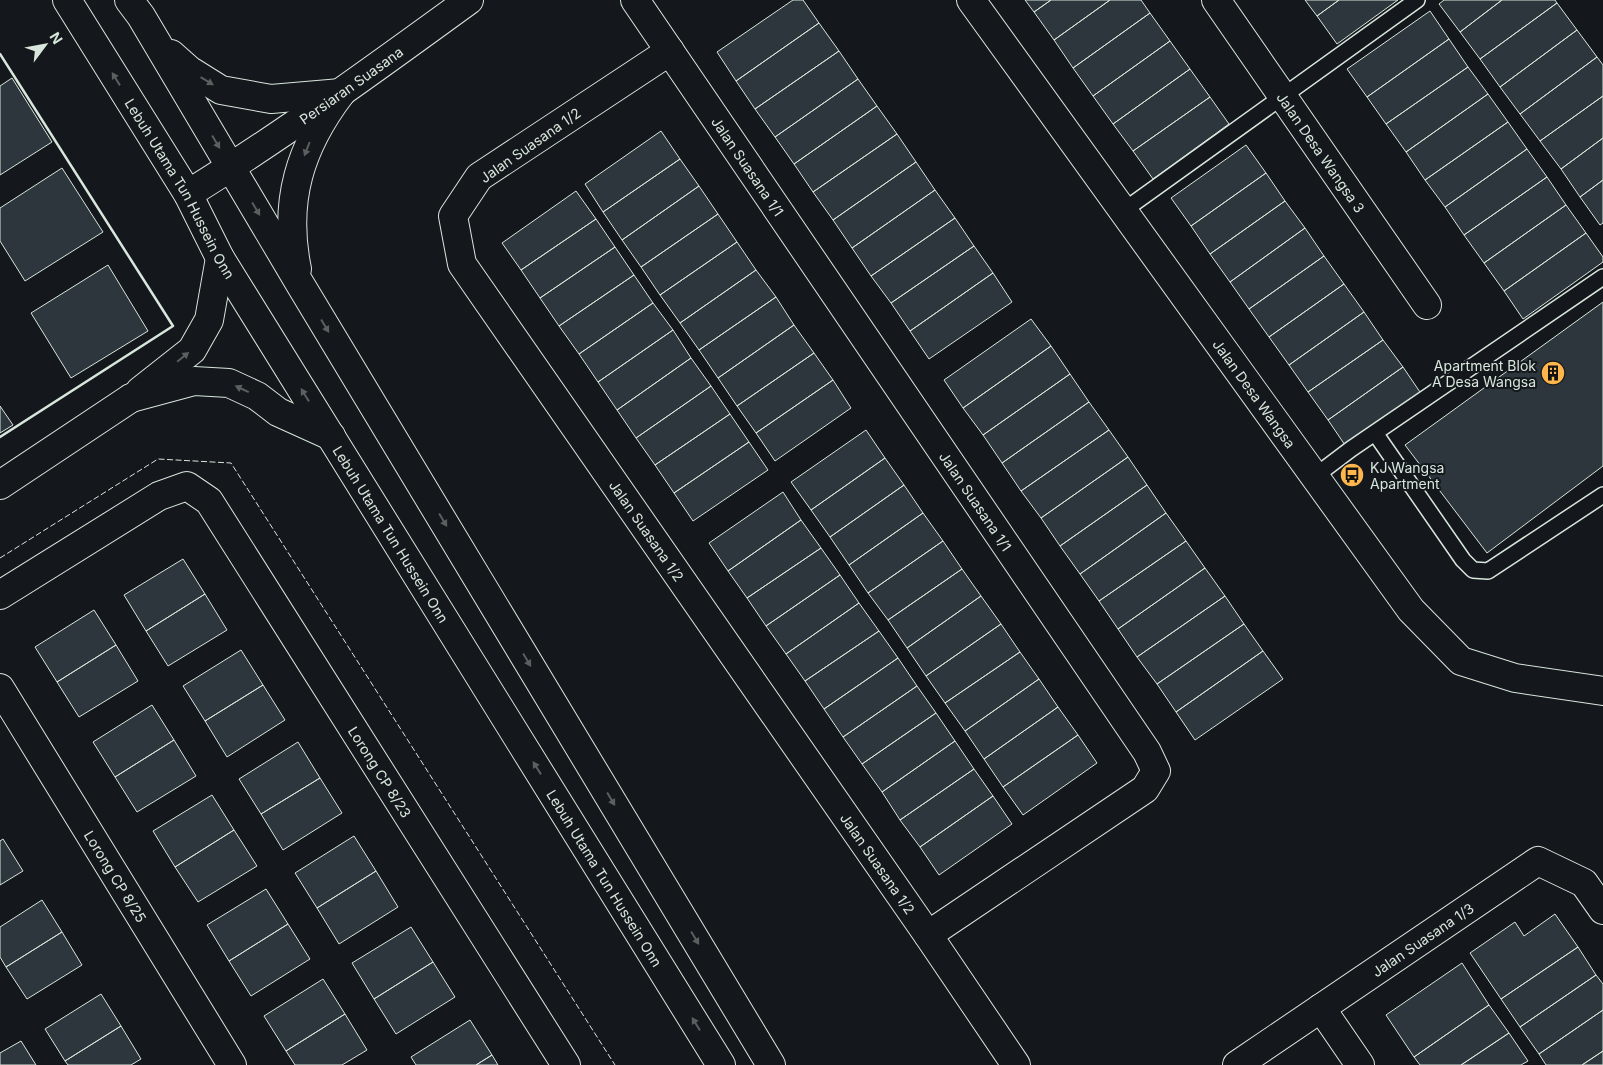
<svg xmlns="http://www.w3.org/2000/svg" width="1603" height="1065" font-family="Inter,sans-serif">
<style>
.building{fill:#2c363c;stroke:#d8e6dc}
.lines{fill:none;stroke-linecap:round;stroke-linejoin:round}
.lane-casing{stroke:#d8e6dc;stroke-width:18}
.street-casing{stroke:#d8e6dc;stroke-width:30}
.secondary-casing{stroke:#d8e6dc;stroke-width:30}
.lane{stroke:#14181c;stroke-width:15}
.street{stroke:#14181c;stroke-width:28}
.secondary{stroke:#14181c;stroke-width:28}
.fence{stroke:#d8e6dc;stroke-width:1;stroke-dasharray:6 2.5;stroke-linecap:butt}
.wall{stroke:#d8e6dc;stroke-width:2.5}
.oneway{fill:#59605f}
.labels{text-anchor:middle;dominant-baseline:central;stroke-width:4;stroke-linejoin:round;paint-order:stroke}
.street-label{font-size:14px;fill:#d8e6dc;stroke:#14181c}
.poi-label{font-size:14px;fill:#d8e6dc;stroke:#14181c;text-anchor:end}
</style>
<rect width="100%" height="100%" fill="#14181c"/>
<!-- building -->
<path class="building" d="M793,0H803L819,23L736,81L717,52Z
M1025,0H1051L1034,12Z
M1051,0H1110L1054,40L1034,12Z
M1110,0H1141L1150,13L1073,68L1054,40Z
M1305,0H1339L1317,16Z
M1339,0H1398L1337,44L1317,16Z
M1444,0H1502L1460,32L1439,4Z
M1502,0H1555L1557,3L1480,59L1460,32Z
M1557,3L1577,30L1500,87L1480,59Z
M1430,11L1449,39L1367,97L1347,69Z
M1150,13L1170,41L1093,96L1073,68Z
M819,23L839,51L755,109L736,81Z
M1577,30L1597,57L1520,114L1500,87Z
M1449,39L1468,67L1386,124L1367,97Z
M1170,41L1190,69L1113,124L1093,96Z
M839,51L858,79L775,137L755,109Z
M1597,57L1603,65V96L1540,141L1520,114Z
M1468,67L1488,94L1406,152L1386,124Z
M1190,69L1210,97L1133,151L1113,124Z
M12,78L52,142L0,175V86Z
M858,79L877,106L794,164L775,137Z
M1488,94L1508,122L1425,180L1406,152Z
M1603,96V138L1561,169L1540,141Z
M1210,97L1229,124L1153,179L1133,151Z
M877,106L897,134L813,192L794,164Z
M1508,122L1527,149L1445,207L1425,180Z
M661,131L680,159L603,212L585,184Z
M897,134L916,162L833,220L813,192Z
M1603,138V180L1580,197L1561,169Z
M1246,145L1266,173L1191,226L1171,198Z
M1527,149L1547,177L1464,235L1445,207Z
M680,159L699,186L622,240L603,212Z
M916,162L935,190L852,248L833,220Z
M62,168L103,232L25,281L0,241V208Z
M1266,173L1285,201L1210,254L1191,226Z
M1547,177L1566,205L1484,263L1464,235Z
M1603,180V223L1600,225L1580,197Z
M699,186L718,214L641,267L622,240Z
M935,190L955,218L871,276L852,248Z
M576,191L596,219L521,270L502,243Z
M1285,201L1305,228L1230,282L1210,254Z
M1566,205L1586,233L1504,291L1484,263Z
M718,214L737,242L660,295L641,267Z
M955,218L974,246L891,303L871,276Z
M596,219L615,247L540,298L521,270Z
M1305,228L1324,256L1249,309L1230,282Z
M1586,233L1603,257V262L1523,319L1504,291Z
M737,242L756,270L680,323L660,295Z
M974,246L993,273L910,331L891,303Z
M615,247L634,275L559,326L540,298Z
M1324,256L1344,284L1269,337L1249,309Z
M108,265L148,331L71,378L31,313Z
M756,270L776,297L699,350L680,323Z
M993,273L1012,302L929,359L910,331Z
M634,275L653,303L579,354L559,326Z
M1344,284L1364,312L1289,365L1269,337Z
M776,297L794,325L718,378L699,350Z
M1603,302V466L1487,553L1405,445Z
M653,303L673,330L598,382L579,354Z
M1364,312L1383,340L1308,392L1289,365Z
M1031,319L1051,346L963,408L944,380Z
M794,325L814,353L737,406L718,378Z
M673,330L691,358L617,410L598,382Z
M1383,340L1403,367L1328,420L1308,392Z
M1051,346L1070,374L983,435L963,408Z
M814,353L833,380L756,433L737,406Z
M691,358L711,386L636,438L617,410Z
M1403,367L1422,395L1347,448L1328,420Z
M1070,374L1089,402L1002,463L983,435Z
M833,380L851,408L775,461L756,433Z
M711,386L730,414L655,465L636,438Z
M1089,402L1109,430L1021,491L1002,463Z
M0,406L13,425L0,433Z
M730,414L749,442L674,493L655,465Z
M866,430L885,458L811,510L791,482Z
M1109,430L1128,457L1041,518L1021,491Z
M749,442L768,470L693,521L674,493Z
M1128,457L1147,485L1060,546L1041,518Z
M885,458L904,485L830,537L811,510Z
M904,485L923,513L849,565L830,537Z
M1147,485L1166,513L1080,574L1060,546Z
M783,492L801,520L728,571L709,543Z
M923,513L943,541L868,593L849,565Z
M1166,513L1186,541L1099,601L1080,574Z
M801,520L821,548L747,598L728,571Z
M943,541L962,569L888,620L868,593Z
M1186,541L1205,568L1118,629L1099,601Z
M821,548L840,575L766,626L747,598Z
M183,559L205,594L146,631L124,595Z
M1205,568L1225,596L1137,657L1118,629Z
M962,569L981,596L907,648L888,620Z
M840,575L859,603L786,654L766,626Z
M205,594L227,630L168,666L146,631Z
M981,596L1001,624L926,676L907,648Z
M1225,596L1244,624L1157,684L1137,657Z
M859,603L879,631L805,681L786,654Z
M94,610L116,645L57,682L35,647Z
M1001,624L1020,652L945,703L926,676Z
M1244,624L1263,651L1176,712L1157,684Z
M879,631L898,658L824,709L805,681Z
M116,645L138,681L79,717L57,682Z
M241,650L263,685L205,721L183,686Z
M1263,651L1283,679L1195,740L1176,712Z
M1020,652L1039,679L965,731L945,703Z
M898,658L917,686L843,737L824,709Z
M1039,679L1058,707L984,759L965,731Z
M263,685L285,720L227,757L205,721Z
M917,686L936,713L862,764L843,737Z
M152,705L174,740L115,777L93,742Z
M1058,707L1078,735L1003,787L984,759Z
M936,713L955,741L882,792L862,764Z
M1078,735L1097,763L1023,815L1003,787Z
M174,740L196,776L137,812L115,777Z
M955,741L974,769L900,820L882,792Z
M298,742L320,778L261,814L239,779Z
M974,769L993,796L920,847L900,820Z
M320,778L342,813L283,850L261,814Z
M212,795L234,830L175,867L153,831Z
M993,796L1012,824L939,875L920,847Z
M234,830L257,866L198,902L175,867Z
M354,836L376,871L317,908L295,873Z
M3,839L23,871L0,885V841Z
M376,871L398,907L339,944L317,908Z
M266,889L288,924L229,961L207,925Z
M42,900L62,932L6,967L0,957V927Z
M1555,914L1578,947L1501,999L1470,953L1515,922L1524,936Z
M288,924L310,959L251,996L229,961Z
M411,927L433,962L374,999L352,963Z
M62,932L82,965L27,999L6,967Z
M1578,947L1596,975L1520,1027L1501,999Z
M433,962L455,997L396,1034L374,999Z
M1462,963L1489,1005L1414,1057L1386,1015Z
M1596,975L1603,984V1010L1539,1054L1520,1027Z
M323,979L345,1014L286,1051L264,1016Z
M101,994L121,1026L65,1061L45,1029Z
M1489,1005L1509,1033L1461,1065H1420L1414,1057Z
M1603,1010V1051L1582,1065H1546L1539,1054Z
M345,1014L367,1050L342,1065H295L286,1051Z
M470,1020L492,1055L476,1065H416L411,1057Z
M121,1026L141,1059L131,1065H68L65,1061Z
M1509,1033L1528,1061L1521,1065H1461Z
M21,1041L36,1065H0V1053Z
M1603,1051V1065H1582Z
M492,1055L498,1065H476Z"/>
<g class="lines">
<!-- lane casing -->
<g class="lane-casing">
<path id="lane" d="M1123,211L1417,0
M1375,433L1463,560L1473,570L1488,571L1603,495
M1314,477L1351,449L1603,277"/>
</g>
<!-- street casing -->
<g class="street-casing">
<g id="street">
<path id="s1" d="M635,0L1147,752L1156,771L1145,789L928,935"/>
<path id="s2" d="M971,0L1411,610L1461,661L1515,678L1603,691"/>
<path id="s3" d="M1216,0L1427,305"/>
<path id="s4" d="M670,51L479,177L453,216L462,264L928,935L1016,1065"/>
<path id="s5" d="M188,194C285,134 377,67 469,0"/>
<path d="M0,485L131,398"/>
<path id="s6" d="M0,595L159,496L187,486L209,501L566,1065"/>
<path id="s7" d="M0,688L232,1065"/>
<path d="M1321,1008L1360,1065"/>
<path id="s8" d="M1237,1065L1538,861L1584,883L1603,910"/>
</g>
</g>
<!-- secondary casing -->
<g class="secondary-casing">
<g id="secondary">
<path id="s9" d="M67,0L188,194L220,258L721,1065"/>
<path d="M129,0L141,16L300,284L771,1065"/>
<path d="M171,54L189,70L221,90L271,99L341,93"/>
<path d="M297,269C283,201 300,147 341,93"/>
<path d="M140,391L192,350L209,320L220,258"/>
<path d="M131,398L194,381L229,383L257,396L278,412L331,436"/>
</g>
</g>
<!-- lane -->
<use href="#lane" class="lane"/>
<!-- street -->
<use href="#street" class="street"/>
<!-- secondary -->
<use href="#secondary" class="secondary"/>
<!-- fence -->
<path class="fence" d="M0,558L158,459L231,463L615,1065"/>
<!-- wall -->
<path class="wall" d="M0,54L173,326L0,437"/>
</g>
<!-- one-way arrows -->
<defs><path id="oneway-solid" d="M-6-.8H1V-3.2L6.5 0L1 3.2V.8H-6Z" transform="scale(1.25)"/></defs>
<g class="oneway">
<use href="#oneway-solid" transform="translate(116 79) rotate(-122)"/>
<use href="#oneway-solid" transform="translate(207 81) rotate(31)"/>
<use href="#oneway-solid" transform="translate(216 142) rotate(59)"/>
<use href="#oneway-solid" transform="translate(307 149) rotate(111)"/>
<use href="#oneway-solid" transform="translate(256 209) rotate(59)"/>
<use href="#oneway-solid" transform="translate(325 326) rotate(59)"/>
<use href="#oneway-solid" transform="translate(183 357) rotate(-39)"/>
<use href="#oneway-solid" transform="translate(242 389) rotate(-155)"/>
<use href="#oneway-solid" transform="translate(305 395) rotate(-122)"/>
<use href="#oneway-solid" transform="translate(443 520) rotate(59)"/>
<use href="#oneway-solid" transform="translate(527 660) rotate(59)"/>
<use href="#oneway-solid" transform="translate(537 768) rotate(-122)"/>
<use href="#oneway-solid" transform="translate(611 799) rotate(59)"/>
<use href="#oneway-solid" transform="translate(695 938) rotate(59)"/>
<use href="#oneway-solid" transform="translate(696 1024) rotate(-122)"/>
</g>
<!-- icons -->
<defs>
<g id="building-disc" transform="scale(1.25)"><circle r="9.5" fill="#ffb74d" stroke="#14181c"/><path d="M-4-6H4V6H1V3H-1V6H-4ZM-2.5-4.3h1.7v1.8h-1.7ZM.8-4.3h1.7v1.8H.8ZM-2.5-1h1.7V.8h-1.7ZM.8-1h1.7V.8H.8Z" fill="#111"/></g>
<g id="bus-disc" transform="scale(1.25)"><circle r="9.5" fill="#ffb74d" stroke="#14181c"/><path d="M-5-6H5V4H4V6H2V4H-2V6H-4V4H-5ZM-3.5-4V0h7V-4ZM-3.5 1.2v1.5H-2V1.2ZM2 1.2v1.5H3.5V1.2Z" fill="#111"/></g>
</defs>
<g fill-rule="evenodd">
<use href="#building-disc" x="1553" y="373"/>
<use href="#bus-disc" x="1352" y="475"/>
</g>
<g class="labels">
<!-- street labels -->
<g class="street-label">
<text stroke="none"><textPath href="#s5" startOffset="196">Persiaran Suasana</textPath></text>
<text transform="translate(530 145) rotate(-35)">Jalan Suasana 1/2</text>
<text stroke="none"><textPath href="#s3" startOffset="185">Jalan Desa Wangsa 3</textPath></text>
<text stroke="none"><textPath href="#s1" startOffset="201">Jalan Suasana 1/1</textPath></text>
<text stroke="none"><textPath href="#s9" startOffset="220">Lebuh Utama Tun Hussein Onn</textPath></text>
<text stroke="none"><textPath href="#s2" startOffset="485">Jalan Desa Wangsa</textPath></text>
<text stroke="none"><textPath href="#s1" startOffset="606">Jalan Suasana 1/1</textPath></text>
<text stroke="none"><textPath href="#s4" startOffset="649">Jalan Suasana 1/2</textPath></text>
<text stroke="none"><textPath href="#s9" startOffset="625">Lebuh Utama Tun Hussein Onn</textPath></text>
<text stroke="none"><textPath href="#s6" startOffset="564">Lorong CP 8/23</textPath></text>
<text stroke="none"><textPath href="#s4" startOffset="1054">Jalan Suasana 1/2</textPath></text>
<text stroke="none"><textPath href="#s7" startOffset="221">Lorong CP 8/25</textPath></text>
<text stroke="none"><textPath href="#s9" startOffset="1030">Lebuh Utama Tun Hussein Onn</textPath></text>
<text stroke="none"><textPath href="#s8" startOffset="224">Jalan Suasana 1/3</textPath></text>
</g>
<!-- poi labels -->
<g class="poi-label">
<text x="1536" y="365">Apartment Blok<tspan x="1536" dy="16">A Desa Wangsa</tspan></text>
<text x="1370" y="467" text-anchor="start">KJ Wangsa<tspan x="1370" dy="16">Apartment</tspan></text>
</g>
</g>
<!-- north arrow -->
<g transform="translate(45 45) rotate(58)" stroke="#14181c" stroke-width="4" paint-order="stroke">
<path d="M0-4L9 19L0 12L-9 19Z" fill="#d8e6dc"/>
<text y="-8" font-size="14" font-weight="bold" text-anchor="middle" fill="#d8e6dc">N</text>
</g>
</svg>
